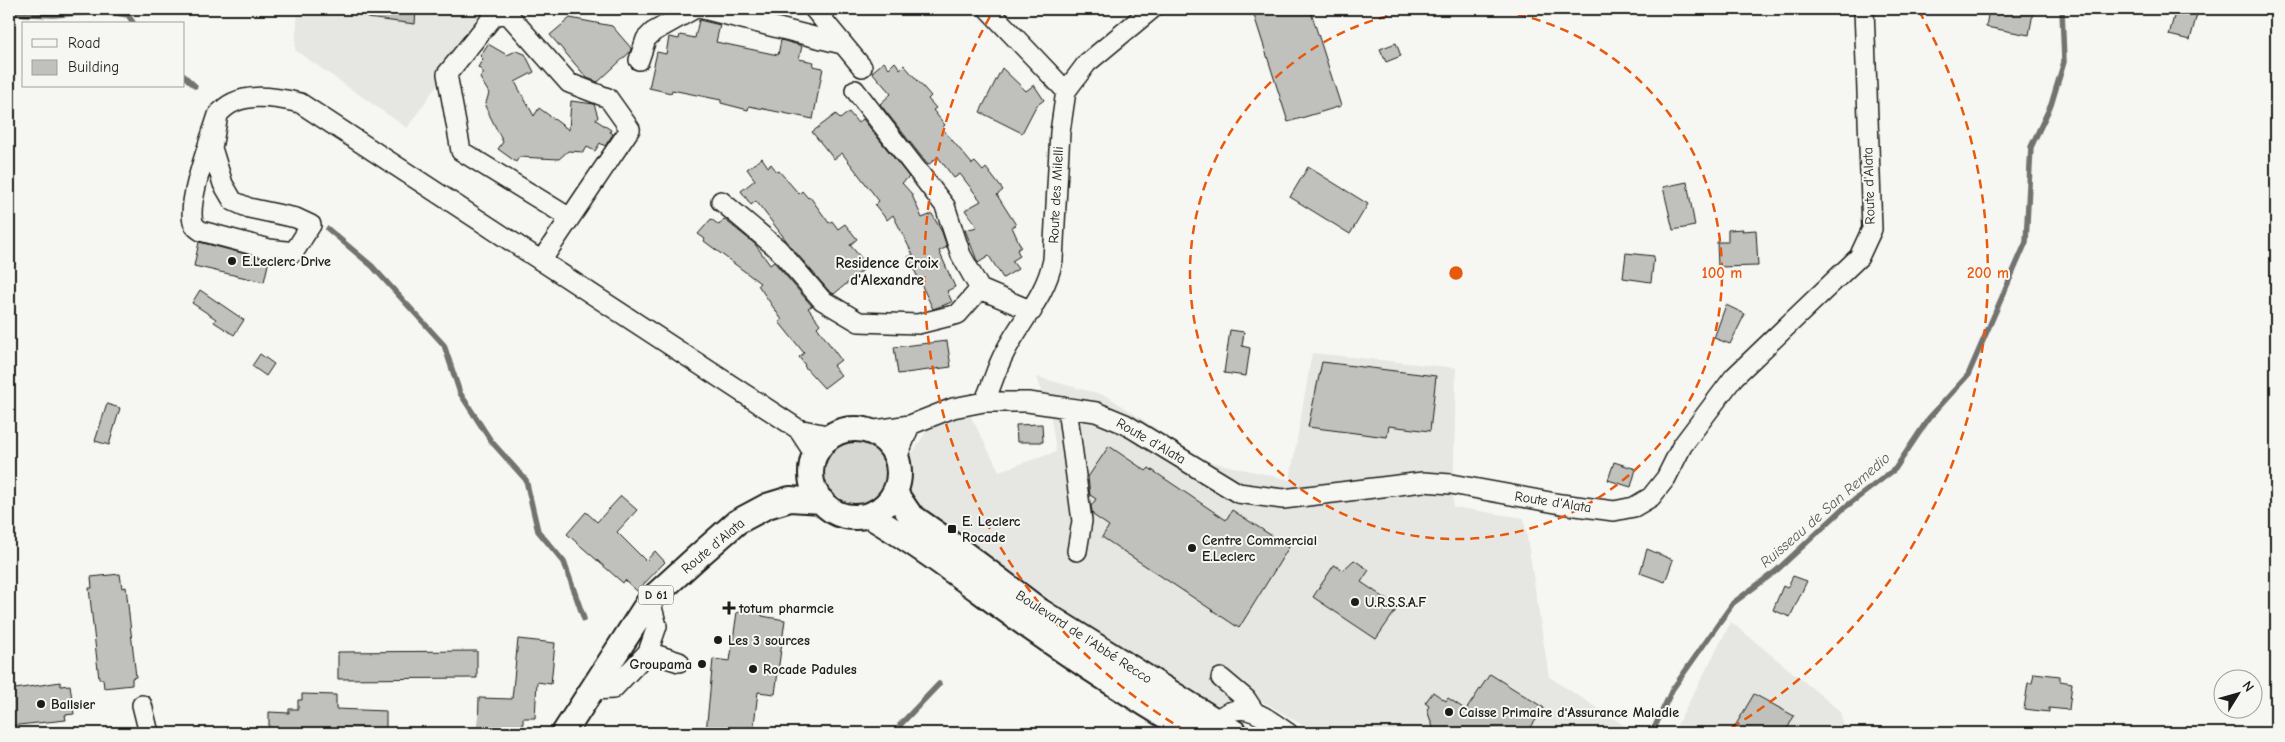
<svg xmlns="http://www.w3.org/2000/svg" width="2285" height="742" font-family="'Comic Neue',sans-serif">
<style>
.built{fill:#e6e6e2}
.green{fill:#d6d6d2;stroke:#797977}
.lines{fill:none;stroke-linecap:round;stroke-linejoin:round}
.stream{stroke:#727271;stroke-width:5.5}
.building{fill:#c0c0bd;stroke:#1c1c1c}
.minor-casing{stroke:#1c1c1c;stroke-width:22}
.major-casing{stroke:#1c1c1c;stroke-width:28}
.minor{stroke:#f6f6f2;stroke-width:19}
.major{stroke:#f6f6f2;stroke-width:24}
.ring{fill:none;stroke:#e8590c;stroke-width:2.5;stroke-dasharray:9 6}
.poi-dot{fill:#1c1c1c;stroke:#f6f6f2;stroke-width:2}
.labels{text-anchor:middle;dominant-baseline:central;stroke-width:4;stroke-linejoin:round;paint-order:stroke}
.shield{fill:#f6f6f2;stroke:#5d5d5c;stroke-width:1}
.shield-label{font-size:12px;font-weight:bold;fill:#1c1c1c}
.street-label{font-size:14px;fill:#1c1c1c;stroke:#f6f6f2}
.poi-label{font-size:14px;font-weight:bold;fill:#1c1c1c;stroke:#f6f6f2;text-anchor:start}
.neighbourhood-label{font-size:15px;font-weight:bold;fill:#1c1c1c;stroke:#f6f6f2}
.water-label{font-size:15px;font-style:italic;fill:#565654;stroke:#f6f6f2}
.centre{fill:#e8590c;stroke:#f6f6f2;stroke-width:2.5}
.ring-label{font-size:15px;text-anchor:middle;font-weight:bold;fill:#e8590c;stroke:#f6f6f2;stroke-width:4;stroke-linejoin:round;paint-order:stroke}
</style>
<rect width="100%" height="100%" fill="#f6f6f2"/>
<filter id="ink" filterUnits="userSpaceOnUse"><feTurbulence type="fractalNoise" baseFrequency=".02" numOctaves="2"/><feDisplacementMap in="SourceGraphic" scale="10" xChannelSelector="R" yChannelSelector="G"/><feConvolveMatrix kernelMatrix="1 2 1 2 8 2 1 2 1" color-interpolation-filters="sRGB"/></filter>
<g filter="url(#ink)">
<!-- built -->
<path class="built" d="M298,9H490L407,128L295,50Z
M1312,353L1456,368L1453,507L1524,518L1549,677L1636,733H1316L1243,690L1227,712L1199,703L923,511L909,493L907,462L929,427L945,418L970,415L999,471L1056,452L1051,417L1037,377L1107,396L1203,460L1290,480Z
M1731,622L1840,711L1845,733H1673Z"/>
<!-- green -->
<path class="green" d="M823 472a32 32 0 1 1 64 0a32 32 0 1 1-64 0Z"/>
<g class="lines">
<!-- stream -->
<path class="stream" d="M9,13L53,15L104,11L128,15L134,24
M184,76L195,86
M328,229L372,266L444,345L460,393L491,441L526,480L538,531L564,562L584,619
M901,733L900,725L939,684
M1652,733L1672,690L1733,603L1776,571L1844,508L1895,469L1929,418L1968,375L2026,242L2031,147L2051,105L2064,62L2062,9"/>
</g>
<!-- building -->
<path class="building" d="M367,9H416L415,24L367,18Z
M1252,9H1310L1341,106L1288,122Z
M1989,9H2010L2033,13L2029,35L1986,27Z
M2176,9L2197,14L2190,40L2169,35Z
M570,18L612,26L631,48L630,52L598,82L587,78L550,35Z
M699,20L720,25L716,42L778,55L781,40L802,46L799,59L814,62L813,66L823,68L813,119L749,106L748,110L721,103V100L672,90L671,93L649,88L657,52L666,54L669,37L679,39L680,35L695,38Z
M1396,43L1401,56L1386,62L1380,49Z
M488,44L507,55L516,51L525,54L534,72L515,82L534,116L539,108L569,130L571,101L594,104L598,117L596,120L611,130L610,132L613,134L605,146L600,143L595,151L587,147L584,152L568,151L559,159L519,157L516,162L498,149L503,142L485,106L489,93L480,78L484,73L478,67L483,59L480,56Z
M884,62L889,68L895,62L900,69L904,65L931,96L928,99L936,108L933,110L945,125L942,128L972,164L975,162L983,171L986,168L1003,190L997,195L1016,225L1012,227L1021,247L1017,250L1020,256L1012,261L1018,269L1003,278L989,256L978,263L965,230L977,227L965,210L981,201L960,174L954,178L938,157L928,165L880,104L891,94L872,72Z
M1002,68L1026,91L1034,85L1044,100L1036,106L1022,133L980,112Z
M849,112L858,123L863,119L909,177L902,183L911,193L922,218L932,214L942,232L947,247L939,251L955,287L947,291L952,302L933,309L908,257L913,255L893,215L887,220L875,205L879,201L842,153L834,159L812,132L836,114L840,119Z
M762,158L768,167L771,164L777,172L779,171L799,194L802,191L808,198L810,197L829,223L832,221L838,229L845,224L857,239L850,245L868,266L834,294L829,291L792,248L756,201L751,205L741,191L755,180L747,169Z
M1308,167L1368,204L1350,234L1290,197Z
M1687,182L1695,226L1673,230L1663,187Z
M711,219L719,225L724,219L755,244L770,265L774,262L812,306L808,308L820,324L817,327L841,360L833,366L841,375L824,388L804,366L805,365L799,357L804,353L779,322L782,320L758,285L760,283L704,241L705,239L698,234Z
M1743,229L1742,231L1756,230L1758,266L1718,267L1717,242H1728V230Z
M199,242L269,260L264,282L194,266Z
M1626,253L1654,256L1651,282L1623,278Z
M200,290L244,320L234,335L214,322L216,319L192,303Z
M1726,305L1745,314L1730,344L1714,338Z
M1230,330L1244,332L1242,346L1250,348L1246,376L1224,373Z
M947,341L951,367L898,374L894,347Z
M260,354L274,364L266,376L252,366Z
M1322,362L1436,376L1430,431L1389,426L1387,437L1308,427Z
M107,404L120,408L109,445L95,441Z
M1042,424L1043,442H1017L1016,425Z
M1109,446L1146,471L1149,468L1226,520L1232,510L1289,547L1239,628L1102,537L1109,526L1093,515L1091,506L1096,499L1090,495L1088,477Z
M1614,462L1636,469L1631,487L1608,480Z
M621,496L637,510L617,532L646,561L655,551L665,562L637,591L625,580L623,583L567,534L586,512L597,522Z
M1647,549L1673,560L1665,582L1640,573Z
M1354,560L1369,570L1361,582L1398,607L1376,639L1313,597L1334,565L1343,570Z
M120,574L122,588L126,587L136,677L132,678V685L104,688L103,679H99L89,588H92L91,577Z
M1793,576L1807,581L1790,617L1773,610L1783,586L1787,588Z
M745,606L762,608V616L785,620L775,694L758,692L753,733H706L713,659L730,661L737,612L743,613Z
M518,639L555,643L551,684L537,682L535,718H523V731L511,730V733H478L479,698L512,699Z
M477,651V678L338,679V652Z
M2034,673L2060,676V681L2072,683L2069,710L2049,708V712L2024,709L2028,683H2032Z
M1490,674L1544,708L1527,733H1435L1427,710L1429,706L1425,703L1433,692L1446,701L1448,698L1466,710Z
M60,682L61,686L70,685L74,714L65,715L66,720L9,726V690Z
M302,694L336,695V709L386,711V733H269V712L289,713V709H298V700H302Z
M1754,694L1794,716L1785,733H1731Z"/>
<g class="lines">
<!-- minor casing -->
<g class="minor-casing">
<path id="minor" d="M703,9L842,44
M814,9L862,67
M988,9L1066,91
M639,60L646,39L653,32L694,9
M855,90L945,206L961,255L980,289L1032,311
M218,115L212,148L223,184L233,201L249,208L296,218L311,225L294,252L269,249L201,231C197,228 194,226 193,222C187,200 211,138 218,115C237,90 274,97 300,103L792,425L798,429L831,436
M721,201L778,249L822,300L859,322L918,324L958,314L980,289
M541,261L630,129L608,98L569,83L506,12L493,17L447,74L461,151L570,218
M984,402C992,386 996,368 1005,352C1022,319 1045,297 1053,260L1060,132L1066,91L1087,63L1152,9
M1067,408L1082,521L1077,551
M798,429L815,455
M869,431L910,425L953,408L984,402H1028L1096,412L1125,424L1238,493L1283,499L1423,482L1451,484L1561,504L1614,511L1634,507L1651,497L1666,478L1682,446L1734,377L1859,257L1872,229L1864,9
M897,458L910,425
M648,652L679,662
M1221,678L1246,699L1254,711
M591,690L613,689L648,652L657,626L650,600
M142,705L149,733
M1216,721C1242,696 1264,717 1288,733"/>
</g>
<!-- major casing -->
<g class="major-casing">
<path id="major" d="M811 473a44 44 0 1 1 88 0a44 44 0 1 1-88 0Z
M895,493L910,515L950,543L1040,611L1235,733
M868,515C925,548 977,590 1031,628C1083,665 1138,700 1194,733
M564,733L650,600L695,559L737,522L767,506L790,499L822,501"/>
</g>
<!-- minor -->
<use href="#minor" class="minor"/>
<!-- major -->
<use href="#major" class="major"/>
</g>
</g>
<!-- distance rings -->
<g class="ring">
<path d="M1488 9A266 266 0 1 1 1424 9"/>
<path d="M1186 731A532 532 0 0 1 993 11M1919 11A532 532 0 0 1 1726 731"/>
</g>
<!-- markers -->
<g class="poi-dot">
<circle cx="232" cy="261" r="5"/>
<rect x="947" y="524" width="10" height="10" rx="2.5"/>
<circle cx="1192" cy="548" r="5"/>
<circle cx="1355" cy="602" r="5"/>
<path d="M726.5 600.5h5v5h5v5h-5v5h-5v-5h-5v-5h5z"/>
<circle cx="718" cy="640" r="5"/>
<circle cx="702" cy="664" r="5"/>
<circle cx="753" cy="669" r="5"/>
<circle cx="41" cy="704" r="5"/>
<circle cx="1449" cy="712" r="5"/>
</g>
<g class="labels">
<!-- shield labels -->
<rect class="shield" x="638.5" y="585.5" width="35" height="19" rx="4"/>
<g class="shield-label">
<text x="656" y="595">D 61</text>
</g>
<!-- street labels -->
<g class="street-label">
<text transform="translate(1869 186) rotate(-92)">Route d'Alata</text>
<text transform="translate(1056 195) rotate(-87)">Route des Milelli</text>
<text transform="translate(1151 441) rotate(30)">Route d'Alata</text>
<text transform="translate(1553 502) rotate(9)">Route d'Alata</text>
<text transform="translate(713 546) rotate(-40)">Route d'Alata</text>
<text transform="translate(1084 637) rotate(33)">Boulevard de l'Abbé Recco</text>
</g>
<!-- poi labels -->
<g class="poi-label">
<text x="242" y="261">E.Leclerc Drive</text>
<text x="962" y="521">E. Leclerc<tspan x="962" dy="16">Rocade</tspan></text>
<text x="1202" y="540">Centre Commercial<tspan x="1202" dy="16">E.Leclerc</tspan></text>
<text x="1365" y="602">U.R.S.S.A.F</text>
<text x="739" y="608">totum pharmcie</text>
<text x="728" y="640">Les 3 sources</text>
<text x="692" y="664" text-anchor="end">Groupama</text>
<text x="763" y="669">Rocade Padules</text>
<text x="51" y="704">Ballsier</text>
<text x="1459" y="712">Caisse Primaire d'Assurance Maladie</text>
</g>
<!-- neighbourhood labels -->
<g class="neighbourhood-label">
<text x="887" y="263">Residence Croix<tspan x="887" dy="17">d'Alexandre</tspan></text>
</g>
<!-- water labels -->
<g class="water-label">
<text transform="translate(1825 510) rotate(-41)">Ruisseau de San Remedio</text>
</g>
</g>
<circle cx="1456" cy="273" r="8" class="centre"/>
<g class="ring-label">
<text x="1722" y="278">100 m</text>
<text x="1988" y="278">200 m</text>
</g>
<!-- margin -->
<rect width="2285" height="742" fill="none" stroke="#f6f6f2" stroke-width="30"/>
<rect x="15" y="15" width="2255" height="712" fill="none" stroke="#1c1c1c" stroke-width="2" filter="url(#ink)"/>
<!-- legend -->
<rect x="22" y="22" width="162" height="65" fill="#f6f6f2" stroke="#9f9f9c"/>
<rect x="32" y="39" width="25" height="8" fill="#f6f6f2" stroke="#9f9f9c"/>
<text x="68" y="48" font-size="15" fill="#1c1c1c">Road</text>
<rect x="32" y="60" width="25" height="15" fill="#c0c0bd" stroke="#9f9f9c"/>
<text x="68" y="72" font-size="15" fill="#1c1c1c">Building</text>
<!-- north arrow -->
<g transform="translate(2238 694) rotate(53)"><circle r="24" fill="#f6f6f2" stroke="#9f9f9c"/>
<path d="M0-4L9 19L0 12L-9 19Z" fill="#1c1c1c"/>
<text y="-8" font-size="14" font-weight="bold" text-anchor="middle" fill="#1c1c1c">N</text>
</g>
</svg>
